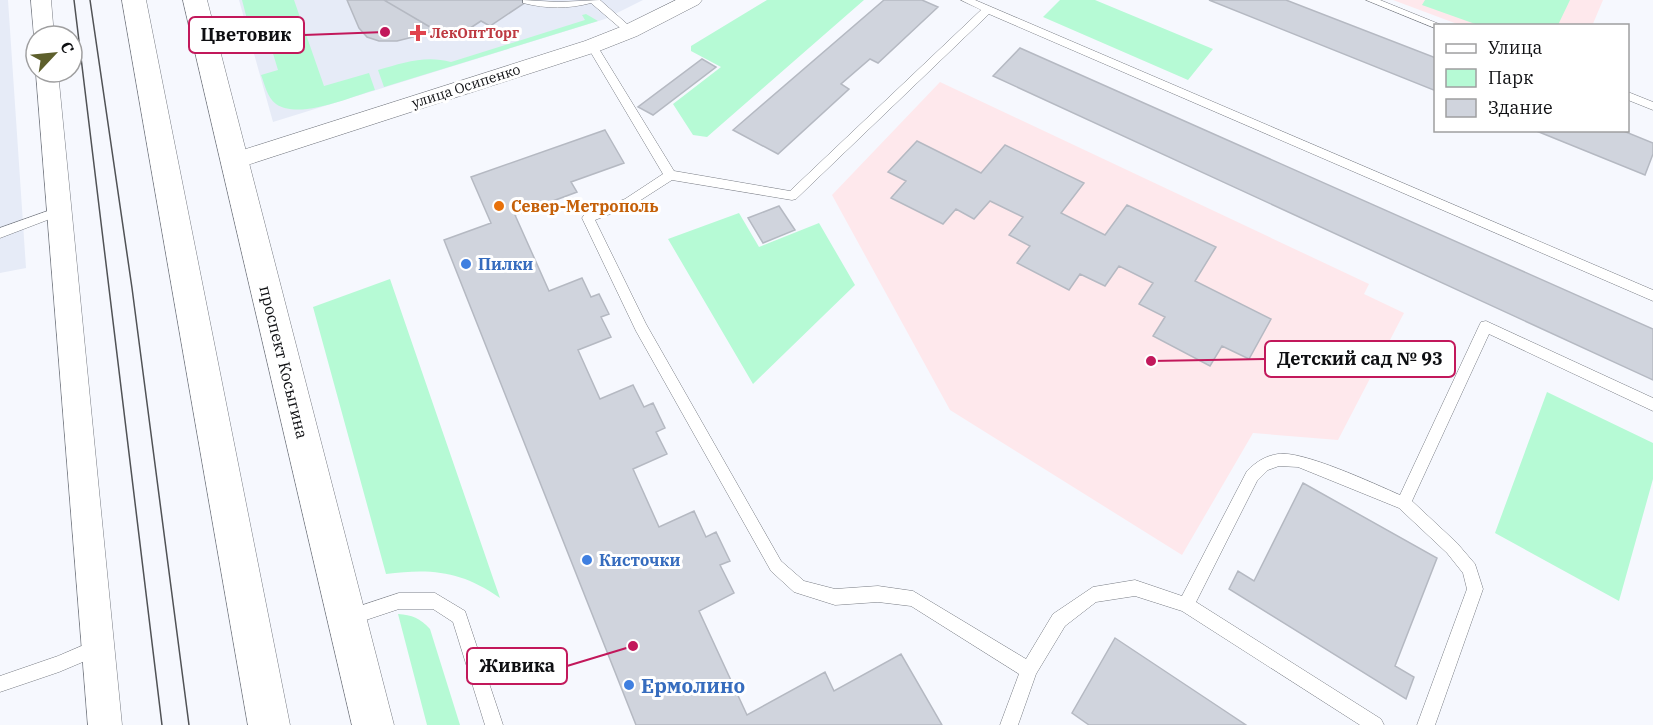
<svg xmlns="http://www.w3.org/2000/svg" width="1653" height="725" font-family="'IBM Plex Serif',serif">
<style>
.built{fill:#e6ebf7}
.education{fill:#fee8ec}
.green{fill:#b6fad5}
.building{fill:#d0d4dd;stroke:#b5b9c2;stroke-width:1.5}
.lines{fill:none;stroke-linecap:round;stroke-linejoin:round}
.service-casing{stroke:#787c84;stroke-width:1}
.minor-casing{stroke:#787c84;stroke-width:1}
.primary-casing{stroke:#787c84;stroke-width:1}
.service{fill:#fff;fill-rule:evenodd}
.minor{fill:#fff;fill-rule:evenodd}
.primary{fill:#fff;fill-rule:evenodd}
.tram{stroke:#505255;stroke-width:1.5}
.health-dot{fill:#e0444e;stroke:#fff;stroke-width:2}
.food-dot{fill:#e8710a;stroke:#fff;stroke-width:2}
.shop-dot{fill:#3f7fe0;stroke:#fff;stroke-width:2}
.labels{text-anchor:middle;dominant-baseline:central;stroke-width:6;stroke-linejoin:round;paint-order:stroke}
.far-health-label{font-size:14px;font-weight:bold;fill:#be3a42;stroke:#fff;text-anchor:start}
.far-street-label{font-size:14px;fill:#0e0f12;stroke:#fff}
.food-label{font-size:16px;font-weight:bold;fill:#c56008;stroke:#fff;text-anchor:start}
.shop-label{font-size:16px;font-weight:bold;fill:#366cbe;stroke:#fff;text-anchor:start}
.street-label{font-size:16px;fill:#0e0f12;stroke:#fff}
.near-shop-label{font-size:20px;font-weight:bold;fill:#366cbe;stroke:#fff;text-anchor:start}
.leader{fill:none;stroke:#c2185b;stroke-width:2}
.callout-dot{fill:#c2185b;stroke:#fff;stroke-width:2}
.callout{fill:#fff;stroke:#c2185b;stroke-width:2}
.callout-label{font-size:18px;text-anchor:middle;font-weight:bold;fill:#0e0f12}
</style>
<rect width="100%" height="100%" fill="#f6f8fe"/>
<!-- built -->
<path class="built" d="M0,0H8L26,268L0,273Z
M239,0H643L605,19L273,122Z"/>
<!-- education -->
<path class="education" d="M1393,0H1603L1592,26L1460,25Z
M940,82L1369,284L1364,294L1404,313L1338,440L1253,433L1182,555L950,410L832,195Z"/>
<!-- green -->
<path class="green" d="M242,0H294L324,86L369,73L375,90C350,97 299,120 276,104C267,97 265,85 261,75L278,70L264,24L249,27Z
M767,0H864L707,137L693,135L673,104L721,67L691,51V46Z
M1060,0H1095L1213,49L1188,80L1043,17Z
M1425,0H1570L1558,25H1478L1422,5Z
M586,14L598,21L384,87L378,70C403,63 425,55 451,62L585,20L582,15Z
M739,213L759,247L819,223L855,285L753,384L668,239Z
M390,279L494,581L500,598C462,571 431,568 386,574L313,307Z
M1547,392L1653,443V479L1619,601L1495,533Z
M398,614C412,615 420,618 430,629L460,725H427Z"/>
<!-- building -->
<path class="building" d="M347,0H384L437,31L397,41H379L367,37L359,28Z
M384,0H529L490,26L481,21L452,40Z
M884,0H922L938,7L878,63L870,59L841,84L849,89L778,154L733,130Z
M1209,0H1286L1436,58V91Z
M1020,48L1653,329V380L993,76Z
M702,59L716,67L653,115L638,107Z
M605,130L624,163L571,182L577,192L515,215L549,291L582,278L591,297L599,294L609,314L601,317L611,337L578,350L600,399L633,385L644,407L653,403L665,428L656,432L667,454L633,469L659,527L694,511L706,537L716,532L730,561L720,565L734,593L699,611L747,715L825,672L834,691L901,654L942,725H636L444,240L491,223L471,177Z
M1534,130H1621L1653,143V154L1645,175Z
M917,141L981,173L1005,145L1084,183L1061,213L1105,235L1127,205L1216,247L1195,281L1271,319L1249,359L1222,346L1210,366L1153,336L1165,317L1139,304L1153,283L1119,266L1105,286L1080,274L1069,290L1017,263L1030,246L1009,235L1023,217L990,201L974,219L956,209L943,224L891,198L906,181L888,172Z
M779,206L795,230L763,243L748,218Z
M1303,483L1437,558L1395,666L1414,677L1406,699L1229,589L1238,571L1254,581Z
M1115,638L1225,711L1246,725H1089L1072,713Z"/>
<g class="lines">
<!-- service casing -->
<g class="service-casing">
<path id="service" d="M523,0L558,2L600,0L635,31L634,33H626L591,3C568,9 547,9 523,3Z
M961,0H975L1653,290V301L989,14L796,199L792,200L672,180L633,205L595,220L646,324L781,561L804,581L835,589L878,586L913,591L1026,659L1053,614L1093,587L1135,580L1182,596L1247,471C1256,462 1265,456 1278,454C1302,450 1375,484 1400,495L1479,326L1481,322L1486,321L1653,398V411L1489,334L1412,501L1457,543L1475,564L1483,589L1435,725H1417L1467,589L1463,573L1447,553L1399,508L1298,467L1279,466L1268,470L1257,481L1196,602L1381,719L1384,725H1360L1182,611L1135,596L1096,602L1065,626L1036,674L1018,725H1000L1019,674L911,606L878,602L835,605L794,592L771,571L636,331L582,218L584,215L625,199L663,174L587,46L592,43L596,44L674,171L790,191L981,10Z
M1366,0H1380L1444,26H1436L1435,28Z
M1628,92L1653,102V110L1628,100Z
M59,207L65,211L63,214L0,238V228Z
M399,593H435L465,611L503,725H485L453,622L433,609H399L348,626L342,624L340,618L342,612Z
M98,639L104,641L106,647L104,653L59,672L0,692V676L58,656Z"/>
</g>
<!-- minor casing -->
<g class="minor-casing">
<path id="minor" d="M31,0H51L54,36H36V40L34,36Z
M676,0H702L699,4L637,36L599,51L235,169L227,167L223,161L227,155L585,41L623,26Z
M36,72H58L122,725H88Z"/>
</g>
<!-- primary casing -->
<g class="primary-casing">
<path id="primary" d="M122,0H146L290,725H248Z
M183,0H207L394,725H352Z"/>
</g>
<!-- service -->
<use href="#service" class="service"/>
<!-- minor -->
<use href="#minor" class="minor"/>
<!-- primary -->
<use href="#primary" class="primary"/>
<!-- tram -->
<path class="tram" d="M74,0L162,725
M90,0L132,288L189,725"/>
</g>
<!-- markers -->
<path class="health-dot" d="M415 24h6v6h6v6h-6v6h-6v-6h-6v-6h6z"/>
<circle class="food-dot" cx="499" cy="206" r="6"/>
<g class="shop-dot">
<circle cx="466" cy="264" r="6"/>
<circle cx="587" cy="560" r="6"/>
<circle cx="629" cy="685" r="6"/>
</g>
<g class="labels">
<!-- far-health labels -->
<g class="far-health-label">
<text x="430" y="33">ЛекОптТорг</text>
</g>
<!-- far-street labels -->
<g class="far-street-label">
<text transform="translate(466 86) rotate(-18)">улица Осипенко</text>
</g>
<!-- food labels -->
<g class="food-label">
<text x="511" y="206">Север-Метрополь</text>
</g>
<!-- shop labels -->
<g class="shop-label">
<text x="478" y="264">Пилки</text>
<text x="599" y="560">Кисточки</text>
</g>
<!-- street labels -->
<g class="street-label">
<text transform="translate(284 362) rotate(76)">проспект Косыгина</text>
</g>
<!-- near-shop labels -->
<g class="near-shop-label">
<text x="641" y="685">Ермолино</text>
</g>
</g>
<!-- callouts -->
<path class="leader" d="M385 32L304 35M1151 361L1265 359M633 646L567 666"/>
<g class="callout-dot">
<circle cx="385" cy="32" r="6"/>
<circle cx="1151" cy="361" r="6"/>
<circle cx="633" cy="646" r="6"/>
</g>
<g class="callout">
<rect x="189" y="17" width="115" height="36" rx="6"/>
<rect x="1265" y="341" width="190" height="36" rx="6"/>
<rect x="467" y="648" width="100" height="36" rx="6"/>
</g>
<g class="callout-label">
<text x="246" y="41">Цветовик</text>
<text x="1360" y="365">Детский сад № 93</text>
<text x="517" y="672">Живика</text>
</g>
<!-- legend -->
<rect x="1434" y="24" width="195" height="108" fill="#ffffff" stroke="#9f9fa0" stroke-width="1.5"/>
<rect x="1446" y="44" width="30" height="9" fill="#ffffff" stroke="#9f9fa0" stroke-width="1.5"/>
<text x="1488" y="54" font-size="18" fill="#0e0f12">Улица</text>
<rect x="1446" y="69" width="30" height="18" fill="#b6fad5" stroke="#9f9fa0" stroke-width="1.5"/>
<text x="1488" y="84" font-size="18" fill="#0e0f12">Парк</text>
<rect x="1446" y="99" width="30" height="18" fill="#d0d4dd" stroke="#9f9fa0" stroke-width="1.5"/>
<text x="1488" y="114" font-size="18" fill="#0e0f12">Здание</text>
<!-- north arrow -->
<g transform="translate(54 54) rotate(64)"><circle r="28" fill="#ffffff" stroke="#9f9fa0" stroke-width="1.5"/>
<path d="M0-4.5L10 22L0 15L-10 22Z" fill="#5d5f2c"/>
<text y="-9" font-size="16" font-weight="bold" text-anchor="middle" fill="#0e0f12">С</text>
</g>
</svg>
